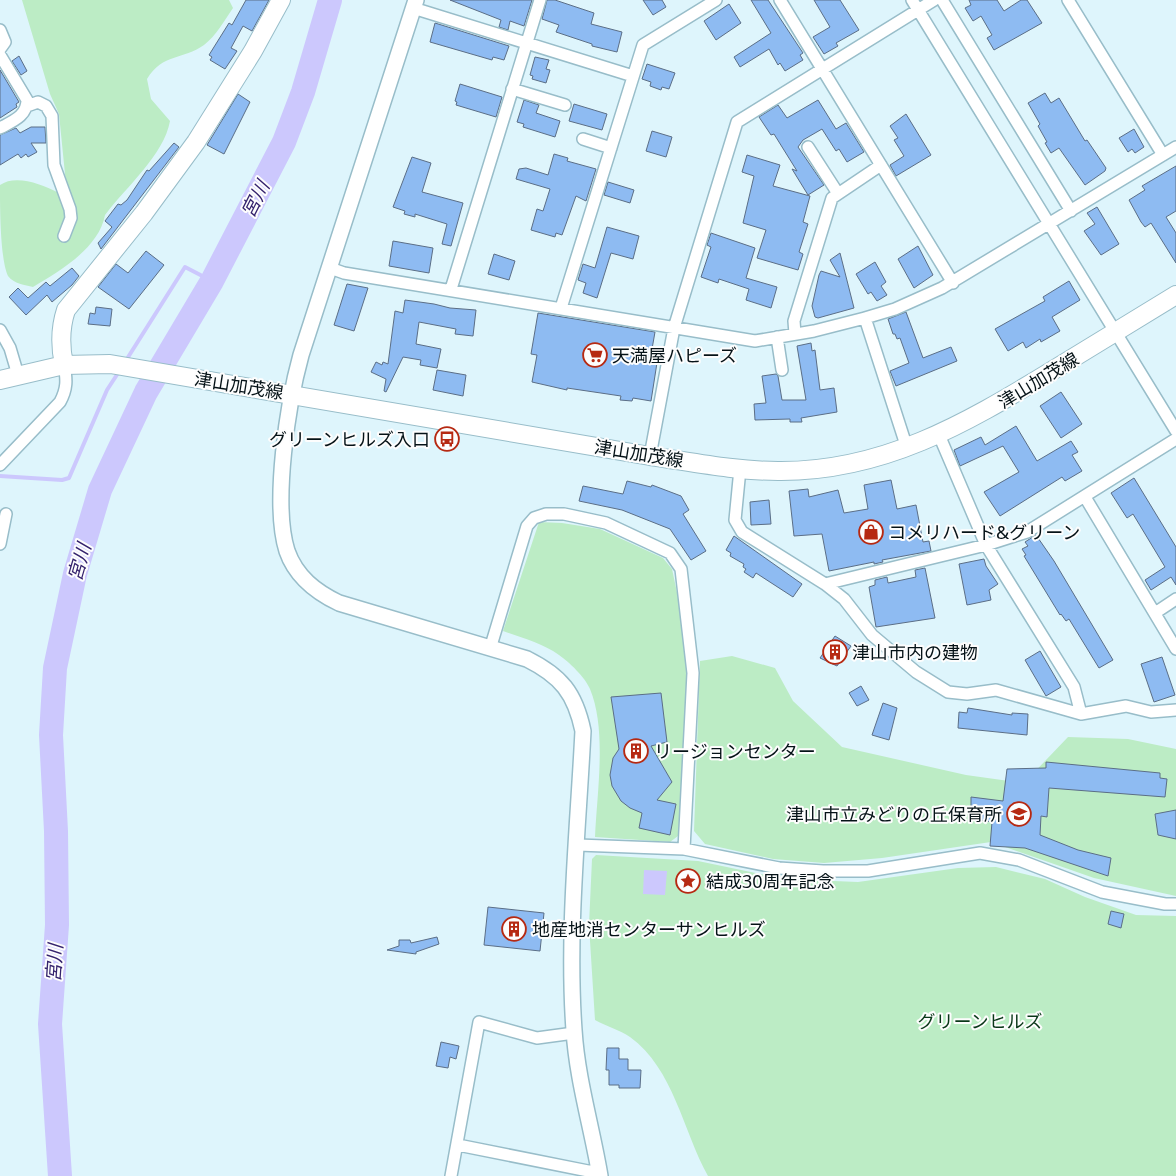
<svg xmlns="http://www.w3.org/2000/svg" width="1176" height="1176" font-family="'Noto Sans','Noto Sans JP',sans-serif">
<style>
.green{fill:#bcecc5}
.water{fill:#ccc8fd}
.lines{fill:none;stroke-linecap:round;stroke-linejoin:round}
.stream{stroke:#ccc8fd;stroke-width:4}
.river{stroke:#ccc8fd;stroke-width:24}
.building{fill:#8ebbf2;stroke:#5b6e86}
.street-casing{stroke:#98bdc9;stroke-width:14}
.secondary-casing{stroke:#98bdc9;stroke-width:18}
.primary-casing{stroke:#98bdc9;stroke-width:20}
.street{stroke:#fff;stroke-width:11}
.secondary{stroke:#fff;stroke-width:15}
.primary{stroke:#fff;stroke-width:18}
.labels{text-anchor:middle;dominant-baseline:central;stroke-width:4;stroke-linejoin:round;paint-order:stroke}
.poi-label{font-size:18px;fill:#051217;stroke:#fdfdfd;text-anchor:start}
.street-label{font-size:18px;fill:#051217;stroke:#fdfdfd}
.park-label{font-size:18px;fill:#093718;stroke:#fdfdfd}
.water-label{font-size:19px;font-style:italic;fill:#34226d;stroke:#fdfdfd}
</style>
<rect width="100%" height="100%" fill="#def5fc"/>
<!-- green -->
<path class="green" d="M22,0H229L233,8C224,21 216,36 204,45C183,60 163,53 147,79L151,99L170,121C164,155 126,187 105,215C99,248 60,271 33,287C25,285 14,284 8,276C0,259 0,206 0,185C15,174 42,184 57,192L66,184L59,114L50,94Z
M539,522L562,523L600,529L663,558L672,569L689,649L682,833L670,842L595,837C597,792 607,730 590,689C585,677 569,662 559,655C542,643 522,638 503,631Z
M732,656L775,668L793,701L842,747L966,775L1024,783L1068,737L1128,739L1176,749V896L1094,878L991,842L882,858L824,863L773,859L705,844L694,831L700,661Z
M596,855L698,861L785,879L858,882L958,868L996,867L1045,879L1085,897L1136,915L1176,916V1176H708C683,1131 674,1069 630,1037C620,1030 606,1026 595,1020L589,925L592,859Z"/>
<!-- water -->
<path class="water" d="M644,870L667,871L665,895L643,894Z"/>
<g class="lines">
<!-- stream -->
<path class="stream" d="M125,362L185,267L212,281
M0,476L62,480L69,478L107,390L120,370"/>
<!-- river -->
<path class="river" d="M60,1176L50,1024L57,925L56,831L51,735L55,668L75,574L100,490L146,392L212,281L284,142L303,92L330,0"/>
</g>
<!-- building -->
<path class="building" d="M246,0H269L252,31L243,26L231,48L237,51L225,69L210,60L212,57L209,55L229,23L232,25Z
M450,0H532L524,26L510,21L508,30L499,27L501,20Z
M547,0H555L594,13L591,24L622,32L617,52L592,46V44L556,32L559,25L542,19Z
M643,0H662L666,7L653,15Z
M751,0H768L803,53L800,55L803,60L785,71L780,63L778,65L769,49L740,67L734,57L771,33Z
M814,0H840L859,30L836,43L838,46L824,54L813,37L830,27Z
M969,0H997L1004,11L1021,0H1027L1042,23L994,50L987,38L992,35L981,16L973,21L965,8L971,5Z
M729,4L741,23L716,40L704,21Z
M435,23L509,46L504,60L493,57L492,60L430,42Z
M19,56L27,71L21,75L12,61Z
M535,57L549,60L546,69L550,70L546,83L532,79L533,76L530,75Z
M647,64L675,73L669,89L662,87L661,90L650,86L651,82L642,79Z
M0,70L19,102L16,104L17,107L0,118Z
M460,84L502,97L496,117L456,105L457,102L455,101Z
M1045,93L1051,103L1059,98L1085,141L1087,140L1106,168L1105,171L1085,185L1059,148L1051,153L1045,143L1047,142L1038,126L1040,124L1028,103Z
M238,94L250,102L224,154L207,145Z
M524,100L539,105L536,113L560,121L555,137L523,127L524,124L517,122Z
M818,100L836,129L846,123L864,152L847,162L839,149L836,151L822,129L803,140L798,147L824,185L808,195L792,169L797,171L774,134L771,135L759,117L778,105L787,118Z
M574,104L607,114L602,130L569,121Z
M906,114L931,155L896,176L890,165L904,156L894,140L898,138L890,126Z
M31,127H45L46,143H31L37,152L28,157L26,154L21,158L18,154L0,165V135L16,128L20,133Z
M1134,129L1144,147L1135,153L1132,149L1128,152L1119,138Z
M652,131L672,137L666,157L646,151Z
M174,143L179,147L101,249L98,243L112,227L105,221L118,204L121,205L127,200L147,170L149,171Z
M554,154L568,158L567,161L596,169L586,201L576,196L562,235L556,233L555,237L531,230L537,209L543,211L550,189L516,179L519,169L526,168L548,175Z
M747,155L780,165L773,186L810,196L803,222L808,224L799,252L803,254L798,270L757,258L766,230L743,223L754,176L742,172Z
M412,157L431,163L422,192L463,203L451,246L442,244L447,224L415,214V217L404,214L405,211L393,207Z
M1176,166V211L1166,217L1176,233V263L1151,223L1145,227L1141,222L1129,200L1145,190L1142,186Z
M608,182L634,190L630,203L604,195Z
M1097,207L1119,244L1101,255L1084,231L1095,224L1087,213Z
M607,227L639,236L633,259L611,253L597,298L583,293L586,283L578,280L583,264L595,268Z
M711,233L755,248L746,278L777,287L771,308L746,300L749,289L719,279L718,283L701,277L711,247L707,245Z
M393,241L433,248L429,273L389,266Z
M918,246L933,275L914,288L898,259Z
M146,251L164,265L129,309L98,287L116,264L128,273Z
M840,253L854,308L818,318L815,317L812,306L819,275L821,271L840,277L830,260Z
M494,254L515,261L509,280L488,274Z
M875,262L886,282L881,286L887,295L877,301L871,292L868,294L856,274Z
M72,268L79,276L72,285L52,302L47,295L26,315L9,297L18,288L28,298L46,282L50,286Z
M1069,281L1080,300L1052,317L1060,331L1041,342L1040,339L1026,348L1023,342L1008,351L995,329L1045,301L1043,297Z
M347,284L368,288L354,331L334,325Z
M405,300L434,304L450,308L476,310L473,336L455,334L456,329L419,322L416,344L441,349L437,368L420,365L421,360L403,357L386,392L384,391L386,379L371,372L376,362L382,365L383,362L388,364L395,311L403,313Z
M96,307L112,309L110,326L88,324L90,313L95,314Z
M906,312L923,358L951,347L957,361L896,386L890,371L909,363L900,338L897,339L895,334H893L888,319Z
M538,313L655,332L652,349L659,350L651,401L633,398L632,401L620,400L621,396L567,388V390L532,382L537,355L531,354Z
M811,343L812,351L815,350L820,390L834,388L837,412L801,418L802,422H790V419L755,420L754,404L766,403L762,376L776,374L778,376L782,400H806L797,346Z
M437,370L466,375L463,396L433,390Z
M1061,392L1082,424L1061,438L1040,406Z
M1016,426L1037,461L1071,441L1078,452L1072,455L1082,471L1065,481L1062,477L1000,516L984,492L1019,472L1003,446L960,466L954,450L981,437L985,445Z
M1134,478L1176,547V585L1171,577L1151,590L1145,580L1165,567L1133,514L1127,518L1111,493Z
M891,480L897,509L916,505L923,542L929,541L931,551L882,560L883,562L874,564V562L829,571L822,534L794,536L789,491L808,489L809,497L838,490L844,513L868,509L864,485Z
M627,481L651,487L652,485L681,496L689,510L683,514L706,551L691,560L670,529L622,510L579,501L583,486L623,494Z
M769,500L771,524L751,525L750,502Z
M1036,535L1054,561L1113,660L1099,668L1069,619L1066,621L1061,614L1060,615L1024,556L1026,555L1022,549L1028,546L1025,542Z
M734,536L802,584L793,597L756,573L753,578L744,572L746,569L743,567L744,564L730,556L731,553L726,550Z
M984,559L986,566L998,584L989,590L991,600L967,605L959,564Z
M925,568L935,618L876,627L869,587L875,585V580L887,577L888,583L916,577L915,570Z
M835,636L851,646L837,666L820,658Z
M1040,651L1061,687L1046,696L1025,660Z
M1162,657L1175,695L1154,702L1141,664Z
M861,686L869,700L857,706L849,693Z
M661,693L667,742L651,746L672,782L657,800L676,804L670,835L639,828L642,813L630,808L621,801L612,786L610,775L613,758L619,749L611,697Z
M883,703L897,708L889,740L872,735Z
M968,708L1012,715V713L1028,714L1027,735L958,728L959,712L967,713Z
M1046,762L1160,773V778L1167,779L1165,797L1049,788L1047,817L1041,816L1040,835L1078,850L1111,858L1108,876L1025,848L990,846L992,822L971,819V797L1003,801L1007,769L1046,768Z
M1176,810V839L1158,835L1155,814Z
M488,907L544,913L540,951L484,945Z
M1111,911L1124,914L1121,928L1108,924Z
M437,937L439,944L416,952V954L387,950L399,946V940H410L411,943Z
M441,1042L459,1046L456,1059L450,1057L448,1068L436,1066Z
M607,1048H619V1059H628V1070H641L640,1088H619V1085H609V1070H606Z"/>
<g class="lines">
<!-- street casing -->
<g class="street-casing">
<path id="street" d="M780,0L953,283
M912,0L1176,431
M942,0L1071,211
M1068,0L1163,155
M413,8L633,76
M0,30L5,42L0,49
M0,55L27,100C27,116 13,121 0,128
M512,89L565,105
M27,106L38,102L46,106L52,116L54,165L70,209L71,218L64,236
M583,139L611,148
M808,147L837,192
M330,268L344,273L755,341L814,331L865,318L895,309L942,288L1176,147
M451,289L540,0
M561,308L643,45L716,0
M865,318L907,448
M0,330L10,348L18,375
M795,334L794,321L832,198L881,165
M777,337L782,370
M939,435L986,545L1074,687L1081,714
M650,456L674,328L737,122L934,0
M0,465L60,402C67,389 67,380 64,365
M740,469L735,520L742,532L825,584L844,599L872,635L916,672L948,692L967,694L996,690L1081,714L1126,706L1151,712L1176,710
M1085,497L1176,649
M0,544L6,514
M825,584L986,545L1027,532L1176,439
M1155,613L1176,599
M490,649L527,526L534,518L546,514H564L606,523L670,553L681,569L693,673L684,849
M578,845L684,849L779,868L823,871H868L980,853L1019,860L1102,892L1165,904H1176
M458,1145L588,1171H599
M451,1176L479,1022L537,1038L574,1033"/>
</g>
<!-- secondary casing -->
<g class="secondary-casing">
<path id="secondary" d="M416,0L301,355C288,402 272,504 287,551C296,577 316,592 339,603L527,659C561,676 575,693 583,731C578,830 567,932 574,1030C577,1079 592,1128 600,1176"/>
</g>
<!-- primary casing -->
<g class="primary-casing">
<path id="primary" d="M64,365C60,346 60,328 66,310L144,213L196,142L253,51L281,0
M0,380L64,365L110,364L650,456C692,462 735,471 778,471C882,472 965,424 1050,372C1092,346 1134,321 1176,295"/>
</g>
<!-- street -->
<use href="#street" class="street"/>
<!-- secondary -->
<use href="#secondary" class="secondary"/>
<!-- primary -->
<use href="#primary" class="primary"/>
</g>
<!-- icons -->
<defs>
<g id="supermarket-ring" transform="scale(1.25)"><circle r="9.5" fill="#fdfdfd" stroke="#b62912" stroke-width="1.5"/><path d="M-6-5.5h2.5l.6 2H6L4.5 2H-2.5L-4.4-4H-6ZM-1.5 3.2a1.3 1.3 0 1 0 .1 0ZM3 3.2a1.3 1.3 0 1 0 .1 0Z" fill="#b62912"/></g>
<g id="bus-ring" transform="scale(1.25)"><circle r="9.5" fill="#fdfdfd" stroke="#b62912" stroke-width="1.5"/><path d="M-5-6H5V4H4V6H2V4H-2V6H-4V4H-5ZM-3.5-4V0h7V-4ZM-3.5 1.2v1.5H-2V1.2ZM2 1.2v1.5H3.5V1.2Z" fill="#b62912"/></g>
<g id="shop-ring" transform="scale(1.25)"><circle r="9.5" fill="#fdfdfd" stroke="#b62912" stroke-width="1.5"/><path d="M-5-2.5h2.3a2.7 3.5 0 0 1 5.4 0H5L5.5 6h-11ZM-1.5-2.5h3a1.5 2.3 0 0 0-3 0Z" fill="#b62912"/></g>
<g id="building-ring" transform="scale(1.25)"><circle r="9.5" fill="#fdfdfd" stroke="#b62912" stroke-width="1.5"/><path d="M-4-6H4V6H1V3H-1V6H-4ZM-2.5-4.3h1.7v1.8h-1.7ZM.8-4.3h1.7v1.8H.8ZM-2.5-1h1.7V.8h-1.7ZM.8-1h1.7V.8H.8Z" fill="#b62912"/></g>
<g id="school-ring" transform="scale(1.25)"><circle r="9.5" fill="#fdfdfd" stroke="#b62912" stroke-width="1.5"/><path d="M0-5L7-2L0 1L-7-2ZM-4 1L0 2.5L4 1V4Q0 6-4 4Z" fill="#b62912"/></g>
<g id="sight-ring" transform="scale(1.25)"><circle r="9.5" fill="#fdfdfd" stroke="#b62912" stroke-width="1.5"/><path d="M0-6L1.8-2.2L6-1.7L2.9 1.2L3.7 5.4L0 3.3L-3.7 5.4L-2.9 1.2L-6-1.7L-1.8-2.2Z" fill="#b62912"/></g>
</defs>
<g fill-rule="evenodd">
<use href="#supermarket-ring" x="595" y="355"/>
<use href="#bus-ring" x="447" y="439"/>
<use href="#shop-ring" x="871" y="532"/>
<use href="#building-ring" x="835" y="652"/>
<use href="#building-ring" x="636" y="751"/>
<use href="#school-ring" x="1019" y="814"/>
<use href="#sight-ring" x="688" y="881"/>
<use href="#building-ring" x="514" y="929"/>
</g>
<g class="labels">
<!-- poi labels -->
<g class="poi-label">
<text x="612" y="355">天満屋ハピーズ</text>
<text x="430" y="439" text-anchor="end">グリーンヒルズ入口</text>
<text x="888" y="532">コメリハード&amp;グリーン</text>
<text x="852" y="652">津山市内の建物</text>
<text x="654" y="751">リージョンセンター</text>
<text x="1002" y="814" text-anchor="end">津山市立みどりの丘保育所</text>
<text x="706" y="881">結成30周年記念</text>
<text x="532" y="929">地産地消センターサンヒルズ</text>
</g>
<!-- street labels -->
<g class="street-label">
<text transform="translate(1038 380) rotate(-31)">津山加茂線</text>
<text transform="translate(239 385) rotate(9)">津山加茂線</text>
<text transform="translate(639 453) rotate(9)">津山加茂線</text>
</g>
<!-- park labels -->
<g class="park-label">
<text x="980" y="1021">グリーンヒルズ</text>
</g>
<!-- water labels -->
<g class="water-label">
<text transform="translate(255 199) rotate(-63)">宮川</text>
<text transform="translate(79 562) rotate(-74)">宮川</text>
<text transform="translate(54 963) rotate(-86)">宮川</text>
</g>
</g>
</svg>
